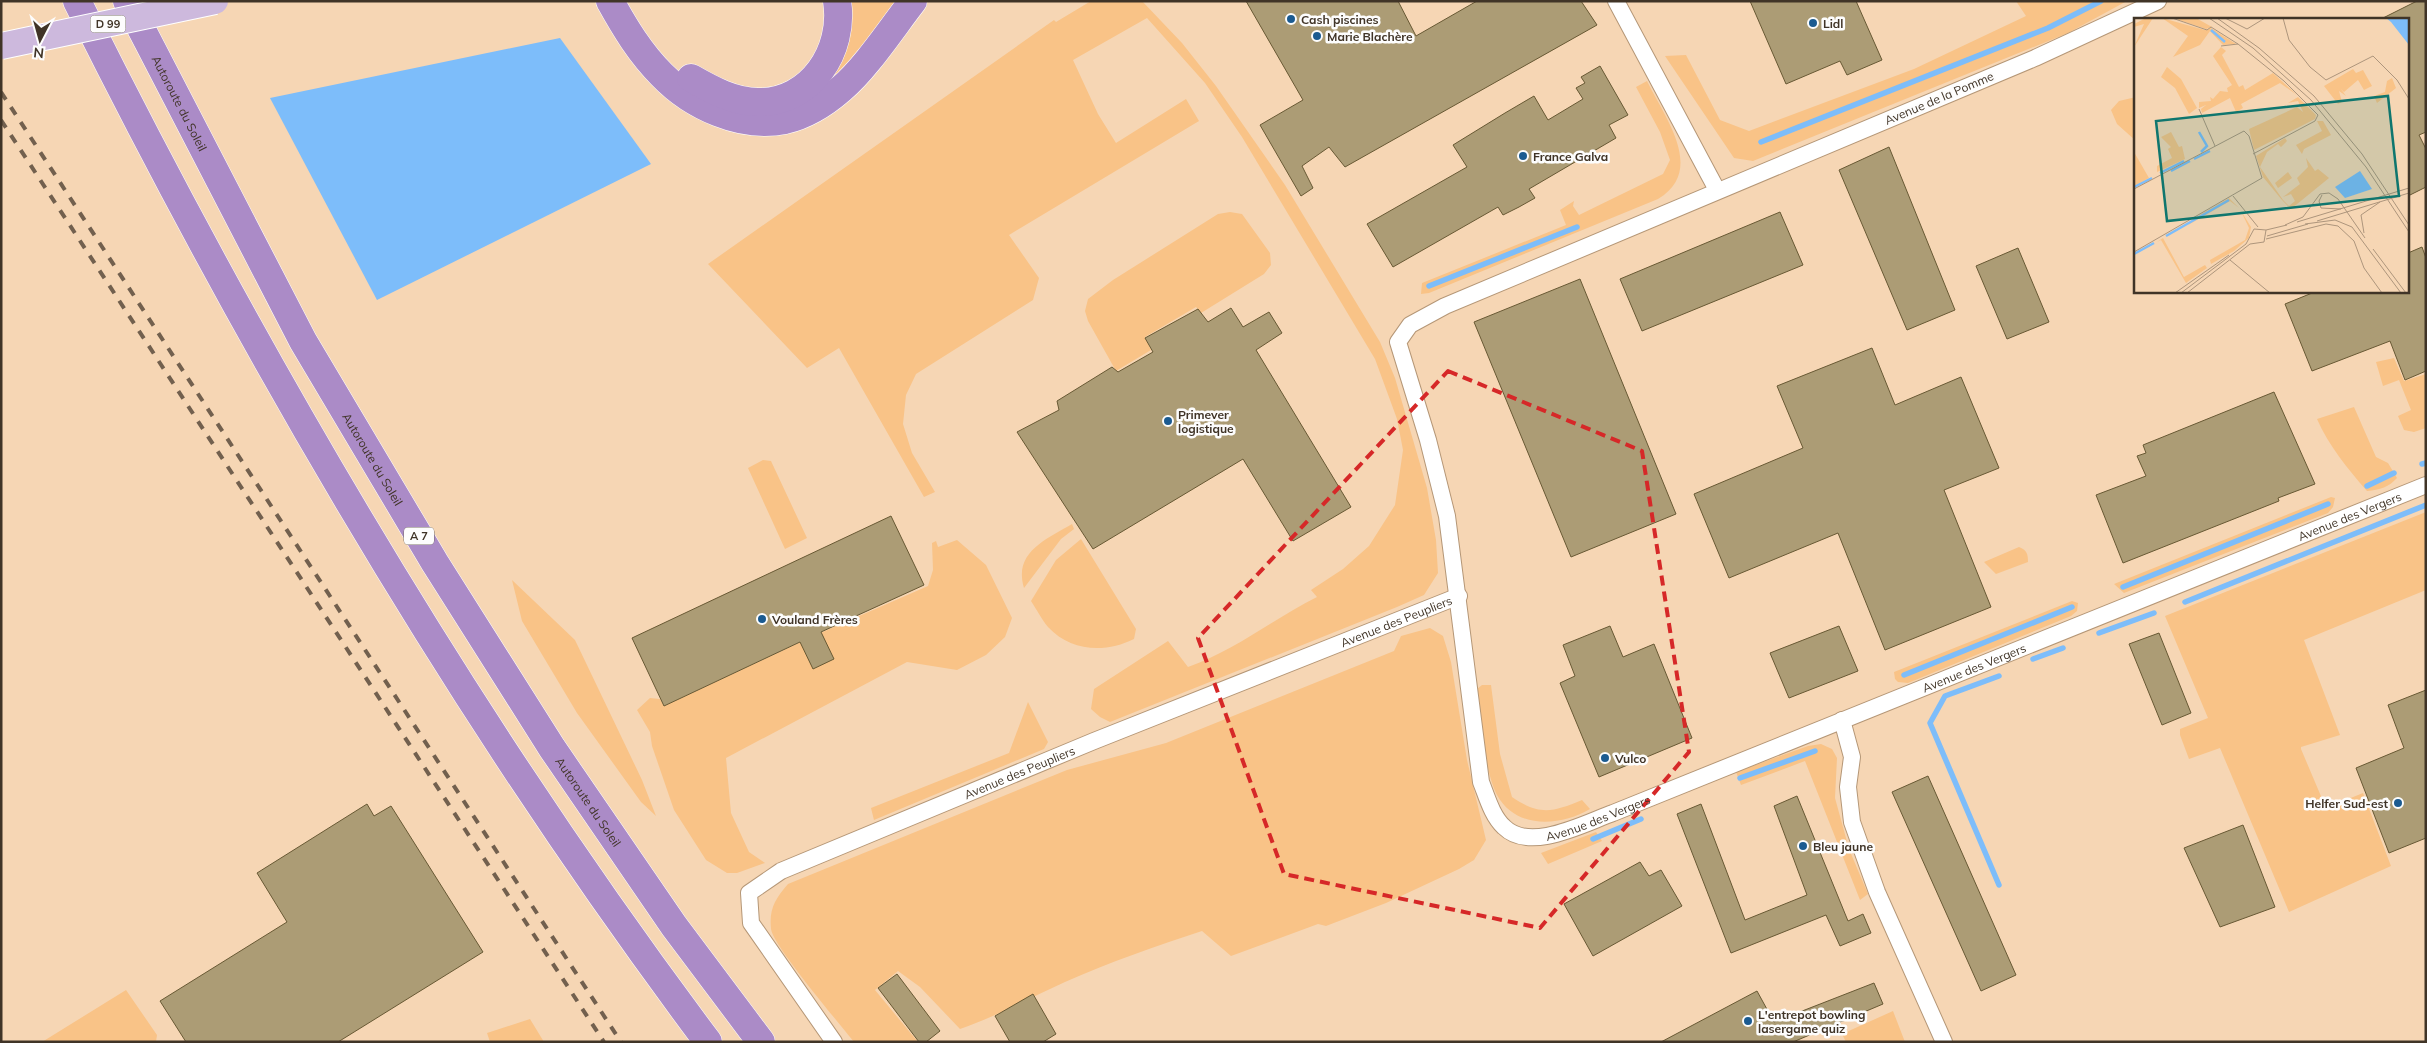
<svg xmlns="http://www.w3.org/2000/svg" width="2427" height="1043" font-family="Mulish,sans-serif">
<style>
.green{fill:#f9c387}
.water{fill:#7dbdfa}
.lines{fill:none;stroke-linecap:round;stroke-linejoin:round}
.stream{stroke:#7dbdfa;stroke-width:5.5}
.building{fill:#ac9c75;stroke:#685934}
.minor-casing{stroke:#b59777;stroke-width:18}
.motorway-casing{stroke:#fff;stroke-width:29}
.minor{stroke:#fff;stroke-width:16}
.motorway{stroke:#ab8bc7;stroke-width:28}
.rail{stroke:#72604e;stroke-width:4;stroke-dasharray:9 9;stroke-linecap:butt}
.primary-bridge-casing{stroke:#fff;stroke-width:28;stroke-linecap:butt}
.primary-bridge{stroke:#cdb9dd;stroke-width:26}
.marked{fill:none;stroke:#d62828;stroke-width:4;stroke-dasharray:10 6;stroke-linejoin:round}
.poi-dot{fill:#1b5b91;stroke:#fdfdfd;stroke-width:2}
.labels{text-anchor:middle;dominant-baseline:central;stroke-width:5;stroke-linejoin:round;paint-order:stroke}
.shield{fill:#fdfdfd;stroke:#797067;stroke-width:1}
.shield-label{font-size:11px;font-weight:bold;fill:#403427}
.poi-label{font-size:12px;font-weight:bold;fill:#403427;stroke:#fdfdfd;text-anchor:start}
.street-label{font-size:12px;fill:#403427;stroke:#fdfdfd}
.inset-river{fill:none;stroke:#7dbdfa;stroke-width:2.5}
.inset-road{fill:none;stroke:#ad957c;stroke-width:1}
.view{fill:#0f766e;fill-opacity:0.15;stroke:#0f766e;stroke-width:2.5}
.inset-edge{fill:none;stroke:#403427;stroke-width:2.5}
</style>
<rect width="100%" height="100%" fill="#f6d6b4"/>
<!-- green -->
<path class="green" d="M849,1H900L864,46L824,87Z
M1091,1H1142L1182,43L1216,86L1285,185L1380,342L1395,378L1427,488L1436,540L1438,573L1424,595L1397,607L1110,722L1100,717L1091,709L1094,689L1168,641L1188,667C1234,651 1273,619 1317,597L1311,590L1343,569L1369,546L1395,505L1403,450L1397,419L1375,359L1242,137L1205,83L1147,18L1073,60L1098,114L1116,143L1186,99L1199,121L1009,235L1039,278L1033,300L916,374L906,395L903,424L912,453L935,492L924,497L839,348L807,368L708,264L1054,20L1056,22Z
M2016,1H2127L2068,33L1753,161L1734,158L1665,56L1686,55L1720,120L1749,131L1914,69L2026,16Z
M1647,81C1665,118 1706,170 1658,199L1429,293L1421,294L1422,283L1566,225L1560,210L1574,201L1573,206L1579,215L1663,174L1670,160L1660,132L1636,87Z
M2136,97V141L2117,124L2111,110L2119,101Z
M1230,212L1242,214L1270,253L1271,265L1264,274L1201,313L1196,307L1145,337L1151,350L1116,371L1088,321L1085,311L1088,299L1113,280L1218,214Z
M2394,358L2404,381L2426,374V428L2414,432L2404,430L2398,416L2411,410L2399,380L2383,386L2376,362Z
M2354,407L2376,457L2388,463L2397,478C2389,487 2380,490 2367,491C2347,468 2329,446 2317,419Z
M763,460L771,461L807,538L785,549L748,468Z
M2331,497L2335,498L2333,507L2328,513L2124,593L2114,584Z
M2426,512V590L2304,640L2340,735L2301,747V749L2326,808L2363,793L2391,866L2289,912L2220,748L2189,759L2180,735V729L2208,718L2165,616Z
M1072,524L1074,529L1061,539L1024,588C1013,552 1047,539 1072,524Z
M1081,539L1136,629L1134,639C1106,653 1071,652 1048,627C1042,620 1037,610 1031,601L1056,560Z
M957,540L986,565L1012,618L1005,637L986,655L957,670L907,662L726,758L731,813L749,852L765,863L737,873H727L706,860L674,810L652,746L650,732L637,710L650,698L660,699L664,706L818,634L928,586L933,570L932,543L936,541L938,547Z
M2019,547C2027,550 2028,554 2028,562L1996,574L1984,562Z
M512,580L575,640L642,780L656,816L641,802L577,713L522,621Z
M2072,601L2078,603L2077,611L2071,616L1908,683L1898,682L1895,679L1894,672Z
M1430,628L1443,636L1451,662L1467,760L1486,840L1474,860L1459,869L1386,903L1326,926L1318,924L1231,956L1202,931C1156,946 1110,962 1065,982C1030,998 997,1016 960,1029L920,987L898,971L875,990L918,1042H854C840,1024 773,946 771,929C769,909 775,899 788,884L1067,770L1166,743L1394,651L1401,636Z
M1482,685H1491L1500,754L1512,797C1540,816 1553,812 1582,800L1590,809C1561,826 1516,830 1497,795C1485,772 1481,723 1477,696V689Z
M1028,702L1048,742L1044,749L874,820L871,808L1009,753Z
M1821,744L1832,749L1837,758L1835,798L1849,849L1868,894L1860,900L1805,761L1741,785L1736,772L1808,746Z
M1596,832L1602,841L1548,864L1541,853Z
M126,990L157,1035L156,1042H42Z
M1893,1011L1905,1042H1846L1842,1034Z
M530,1019L544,1042H490L487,1033Z"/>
<!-- water -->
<path class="water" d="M560,38L651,164L377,300L270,98Z"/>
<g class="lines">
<!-- stream -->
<path class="stream" d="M1761,142L2048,28L2101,1
M1429,286L1577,227
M2422,464L2426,463
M2367,486L2394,473
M2123,587L2328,504
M2185,602L2426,505
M2099,633L2154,613
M2033,659L2063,648
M1904,675L2072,607
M1740,778L1815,751
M1593,839L1641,819
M1999,885L1930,723L1945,696L1999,676"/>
</g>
<!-- building -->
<path class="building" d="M1246,1H1398L1416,36L1477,1H1581L1597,25L1345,167L1329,147L1302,166L1313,188L1301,196L1260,125L1303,100Z
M1750,1H1856L1882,60L1847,75L1840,61L1786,84Z
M2417,1H2426V132L2419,135L2426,149V187L2408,196V19H2381Z
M1600,66L1628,115L1609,125L1616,138L1529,189L1535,198L1519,207L1503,215L1498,207L1393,267L1367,224L1467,167L1453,145L1505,113L1534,96L1548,120L1583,99L1576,88L1585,83L1581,77Z
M1889,147L1955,310L1907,330L1839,170Z
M1780,212L1803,265L1642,331L1620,279Z
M2422,247L2426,258V371L2405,380L2390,341L2312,371L2285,304L2317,291H2408V253Z
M2018,248L2049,322L2007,339L1976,266Z
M1580,279L1676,514L1571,557L1474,322Z
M1231,308L1243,327L1269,312L1282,333L1256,350L1351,507L1293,541L1243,459L1093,549L1017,432L1059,410L1057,401L1112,367L1118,372L1153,352L1145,338L1198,309L1208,322Z
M1872,348L1895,405L1961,377L1999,468L1944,490L1991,607L1885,650L1838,533L1729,578L1694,494L1803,448L1777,386Z
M2274,392L2315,484L2278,498L2279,501L2123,563L2096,495L2146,476L2137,456L2146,453L2143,445Z
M891,516L924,585L821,632L834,659L813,669L800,642L664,706L632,638Z
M1610,626L1623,657L1654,644L1692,738L1599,777L1560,683L1575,676L1563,645Z
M1839,626L1858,671L1789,698L1770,653Z
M2159,633L2191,713L2162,725L2129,644Z
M2426,690V838L2389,853L2356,768L2404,748L2388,705Z
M1928,776L2016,975L1981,991L1892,792Z
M1797,796L1848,921L1863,914L1871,933L1840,946L1826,915L1731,953L1677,814L1701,804L1745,920L1807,895L1774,806Z
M367,804L374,816L391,806L483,952L338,1042H186L160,1001L287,922L257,873Z
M2243,825L2275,907L2220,927L2184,848Z
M1640,862L1649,876L1661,870L1682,906L1593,956L1564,904Z
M897,974L940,1031L926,1042H919L878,988Z
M1874,983L1883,1004L1793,1042H1661L1757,991L1774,1022Z
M1033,994L1056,1034L1043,1042H1010L995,1016Z"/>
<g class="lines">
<!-- minor casing -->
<g class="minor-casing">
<g id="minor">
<path d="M1616,1L1717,190"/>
<path id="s1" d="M2158,1L2035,58L1445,306L1410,325L1398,342L1428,440L1447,516L1481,782C1487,797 1492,816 1504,827C1530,853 1585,823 1613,813L2426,485"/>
<path d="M1842,720L1852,757L1848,787L1852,822L1877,892L1944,1042"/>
<path id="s2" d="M834,1042L751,923L749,893L781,871L1094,741L1459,596"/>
</g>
</g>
<!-- motorway casing -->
<g class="motorway-casing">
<g id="motorway">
<path d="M77,1C258,364 464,717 708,1042"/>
<path id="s3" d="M127,1L303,341L435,563L552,748L674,926L761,1042"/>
<path d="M610,1C625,28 640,53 662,75C692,106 741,129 785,120C806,115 825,103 841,89C866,68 892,28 913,1"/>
<path d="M691,78C712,90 734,102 758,102C811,103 845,50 837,1"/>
</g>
</g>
<!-- minor -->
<use href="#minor" class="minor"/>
<!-- motorway -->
<use href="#motorway" class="motorway"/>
<!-- rail -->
<path class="rail" d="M1,92L621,1042
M1,120L604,1042"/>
<!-- primary-bridge casing -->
<g class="primary-bridge-casing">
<path id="primary-bridge" d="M1,46L215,1"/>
</g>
<!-- primary-bridge -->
<use href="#primary-bridge" class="primary-bridge"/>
</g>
<!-- marked area -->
<path class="marked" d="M1448,371L1642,451L1689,752L1540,928L1284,874L1198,638Z"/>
<!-- markers -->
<g class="poi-dot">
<circle cx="1291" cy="19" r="5"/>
<circle cx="1813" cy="23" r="5"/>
<circle cx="1317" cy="36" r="5"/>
<circle cx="1523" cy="156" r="5"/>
<circle cx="1168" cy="421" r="5"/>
<circle cx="762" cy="619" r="5"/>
<circle cx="1605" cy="758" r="5"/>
<circle cx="2398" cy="803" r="5"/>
<circle cx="1803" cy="846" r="5"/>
<circle cx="1748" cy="1021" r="5"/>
</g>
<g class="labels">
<!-- shield labels -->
<g class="shield">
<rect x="90.5" y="15.5" width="35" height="17" rx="4"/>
<rect x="404" y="527.5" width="30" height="17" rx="4"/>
</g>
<g class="shield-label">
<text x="108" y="24">D 99</text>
<text x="419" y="536">A 7</text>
</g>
<!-- poi labels -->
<g class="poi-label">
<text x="1301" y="19">Cash piscines</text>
<text x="1823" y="23">Lidl</text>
<text x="1327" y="36">Marie Blachère</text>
<text x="1533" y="156">France Galva</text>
<text x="1178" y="414">Primever<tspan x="1178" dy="14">logistique</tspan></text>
<text x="772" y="619">Vouland Frères</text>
<text x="1615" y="758">Vulco</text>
<text x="2388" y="803" text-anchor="end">Helfer Sud-est</text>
<text x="1813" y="846">Bleu jaune</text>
<text x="1758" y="1014">L'entrepot bowling<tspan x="1758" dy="14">lasergame quiz</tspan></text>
</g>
<!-- street labels -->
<g class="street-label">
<text transform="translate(1939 98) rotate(-23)">Avenue de la Pomme</text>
<text stroke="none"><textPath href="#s3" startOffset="115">Autoroute du Soleil</textPath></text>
<text stroke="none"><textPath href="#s3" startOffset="520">Autoroute du Soleil</textPath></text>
<text stroke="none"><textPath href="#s1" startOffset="2246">Avenue des Vergers</textPath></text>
<text stroke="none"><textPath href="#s2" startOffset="878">Avenue des Peupliers</textPath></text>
<text stroke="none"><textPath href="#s1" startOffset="1841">Avenue des Vergers</textPath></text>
<text stroke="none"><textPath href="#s2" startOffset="472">Avenue des Peupliers</textPath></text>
<text stroke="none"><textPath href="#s3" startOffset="925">Autoroute du Soleil</textPath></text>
<text stroke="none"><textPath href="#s1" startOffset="1436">Avenue des Vergers</textPath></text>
</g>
</g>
<!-- overview -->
<g transform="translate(2134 18)">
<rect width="275" height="275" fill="#f6d6b4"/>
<path d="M12,0H19L0,29L10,6L0,9V6ZM28,0L71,12L77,10L102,26L89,27L76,13L66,27L39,39L54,18ZM39,0H62L78,9L72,11ZM87,29L92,33L88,37L105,69L109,67L111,72L139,55L163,77L146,65L107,86L109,90L102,94L96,80L68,95L67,91L72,87L65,90V84L77,83L76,79L79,81L86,73L94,74L93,70L98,67L79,38ZM33,49L47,61L63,90L55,96L41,70L27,59ZM219,51L222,55L229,52L238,68L230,72L224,62L210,74L207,71L212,78L205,73L208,84L204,86L190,68ZM258,60L262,70L243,85L240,78L251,74L253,63ZM164,79L182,97L181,101L120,132L115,111L163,89L169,94L164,83L154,85ZM183,103H189L197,117L170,131L168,136L162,127L188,113ZM37,114L45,129L48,128L51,141L23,154V148L38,140L34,131L37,129L27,119ZM151,120L153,123L147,129L144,126L133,134L126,149L149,182L155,188L161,183L157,176L149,179L166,166L163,160L174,149L172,140L181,153L184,151L195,160L157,191L148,182L129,159L122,138ZM0,134L15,160L0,168ZM154,154L158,160L144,170L141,165ZM95,180L105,190L96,183L54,207L67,196ZM107,193L117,209L115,220L100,233L77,246L76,242L111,222L115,210ZM29,220L50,259L71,247L73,250L52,265L27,222L23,224Z" fill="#f9c387"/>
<path d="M252,0H275V27L257,4ZM226,153L238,171L211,180L201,169Z" fill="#7dbdfa"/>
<path class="inset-river" d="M77,12L91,24M65,114L73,128L67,134M60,141L76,133M37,153L56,143M26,155L50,143M0,169L18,160M32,218L95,182M0,236L20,225"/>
<path class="inset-road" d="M38,0L73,12L77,9L104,26L150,63L184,97L181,103L119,136M75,0L119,30L177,82L232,149L275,214M83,0L125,30L180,78L228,136L275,207M91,0L113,11L131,0M149,0L155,22L176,49L192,62L239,38L263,62L275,81M87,28L104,26M65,91L81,128M0,171L110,113L115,118L128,160L0,234M188,177L185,183L187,190L207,191M99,178L124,209M183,203L275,175M163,204L275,170M171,206L201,202L218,209L267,275M151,207L169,199L186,176L195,175L204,181L231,220M132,212L153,207M230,215L227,197L246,184M133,218L174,206M132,221L192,206L204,208L220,223L230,250L248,275M239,231L272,275M96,242L136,275M41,275L95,237M47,275L112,226L120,211L132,212L130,224L116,226L53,275"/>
<path class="view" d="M254,78L265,178L33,203L22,103Z"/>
<rect width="275" height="275" class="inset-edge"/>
</g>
<!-- border -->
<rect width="2427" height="1043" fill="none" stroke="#403427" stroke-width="5"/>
<!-- north arrow -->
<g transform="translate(40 40) rotate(186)" stroke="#fdfdfd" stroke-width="4" paint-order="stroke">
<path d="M0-4L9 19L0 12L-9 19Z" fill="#403427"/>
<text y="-8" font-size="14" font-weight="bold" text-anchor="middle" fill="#403427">N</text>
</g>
</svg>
